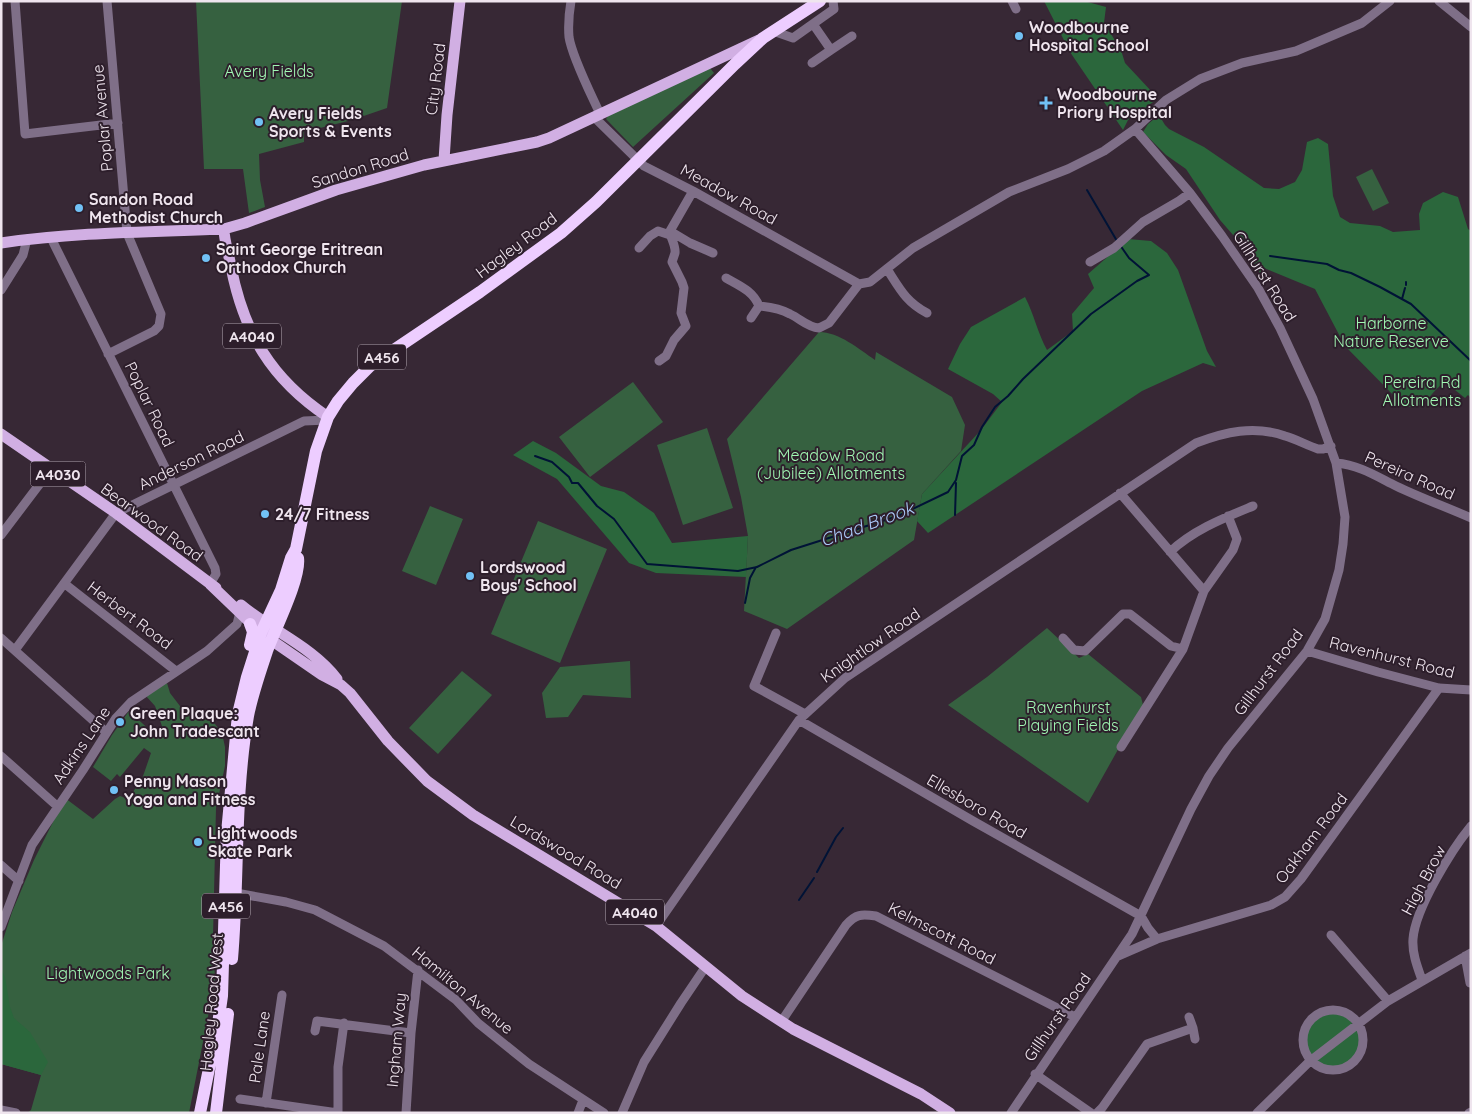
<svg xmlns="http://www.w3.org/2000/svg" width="1472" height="1114" font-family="Quicksand,sans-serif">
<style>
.green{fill:#366140}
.forest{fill:#2b673c}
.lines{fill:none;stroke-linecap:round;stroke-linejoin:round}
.stream{stroke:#001336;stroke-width:2}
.minor{stroke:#7f6f88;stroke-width:9}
.major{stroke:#d1afe3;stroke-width:11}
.highway{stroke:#edcdff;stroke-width:12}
.poi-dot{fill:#71c1f5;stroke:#2d1e2b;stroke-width:2}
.labels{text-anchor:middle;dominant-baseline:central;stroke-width:4;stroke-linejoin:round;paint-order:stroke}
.shield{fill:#2d1e2b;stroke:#b5a9b4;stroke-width:1}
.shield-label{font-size:15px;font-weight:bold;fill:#efe5ee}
.poi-label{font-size:16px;font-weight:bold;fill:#efe5ee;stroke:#2d1e2b;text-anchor:start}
.park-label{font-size:16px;fill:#a1f7b3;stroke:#2d1e2b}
.street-label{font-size:16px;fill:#efe5ee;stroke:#2d1e2b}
.water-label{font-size:18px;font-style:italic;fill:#aac9f8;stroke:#2d1e2b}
</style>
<rect width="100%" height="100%" fill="#372835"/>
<!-- green -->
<path class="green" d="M196,1H402L387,108L352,120L304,132V142L259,154L260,180L265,207L249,213L243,169H204Z
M710,68L714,73L633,147L606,119L608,116Z
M1372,169L1389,203L1373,211L1356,177Z
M819,332C839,332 859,349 875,360L876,352L952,397L965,425L961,451L922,494L914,540L787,629L744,611L748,536L741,497L727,439Z
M633,382L663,422L590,477L559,437Z
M707,428L733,508L683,525L657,445Z
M430,506L463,519L436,585L402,571Z
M538,521L607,549L560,663L491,634Z
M1047,628L1079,658L1088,654L1141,697L1143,705L1088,803L948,705L987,677Z
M630,661L631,698L583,695L568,717L546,718L542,693L560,667Z
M462,671L492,695L438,754L409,728Z
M167,683L170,693L183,710L195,717L205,716L215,724L222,733L225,747V766L216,808L213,936L215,981L189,1113H27L31,1110L41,1075L1,1064V946L12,912L34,860L65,798L93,819L115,799L120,796L128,799L142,779L151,753L144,748L120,777L117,774L111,781L93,767L112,735L129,711L155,735L163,729L155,706L146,696Z"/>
<!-- forest -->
<path class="forest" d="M1044,1H1084L1106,7L1104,23L1121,50L1125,63L1153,93L1156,100L1128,120L1123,130L1070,52Z
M1159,115L1165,125L1169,129L1204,147L1264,188L1279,189L1295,182L1302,170L1307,142L1318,138L1328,144L1333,196L1340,217L1350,223L1380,226L1393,232L1420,230L1419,214L1423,203L1443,192L1458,197L1468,229L1471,231V398L1468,395L1465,398L1445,382C1435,388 1426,404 1416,407C1413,408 1407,406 1404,406L1345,346L1315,289L1264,268L1260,273L1247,251L1220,220L1186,169L1166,155L1143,132L1148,124Z
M1128,239L1151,241L1167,253L1178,270L1207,351L1216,367L1203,363L1142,391L928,533L917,521L922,494L981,430L1002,402L993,394L948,369L960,344L971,327L1025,297C1034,314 1038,334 1047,350L1073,331L1072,314L1094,288L1088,274Z
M533,441L556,453L601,486L624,492L654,513L672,543L748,536L746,577L656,573L629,563L557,479L513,455Z
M1,969L5,977L10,1007L14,1018L30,1032L48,1062L41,1075L1,1064Z
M1331,1012C1341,1013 1347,1016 1354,1022L1310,1058C1299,1036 1307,1018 1331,1012Z
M1357,1026C1371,1057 1341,1082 1313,1061Z"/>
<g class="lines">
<!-- stream -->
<path class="stream" d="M1087,190L1117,241
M1270,256L1327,264L1339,270L1351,273L1380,287L1411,304L1471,361
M1406,285V282
M1402,299L1405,288
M535,456L552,462L569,477L572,483H578L597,506L614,519L647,564L738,571L757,567L791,550L898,516L948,492L956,480L962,456L974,445L982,427L995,407L1008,396L1023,379L1091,314L1137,281L1149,275L1129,258L1120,245
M955,515L956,483
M745,603L750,578L756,567
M817,872L836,837L843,828
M799,900L814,878"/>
<!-- minor -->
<path class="minor" d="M15,1L25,134L118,123
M107,1L127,233L161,314L159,326L154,331L108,354
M571,1C569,13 568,25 569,37C572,57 591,94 600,114
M1012,1L1016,9
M1439,1L1471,27
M773,31L793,38L834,9L833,1
M831,50L852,36
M812,63L831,50L813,24
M594,117L644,166L693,191L859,284
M670,231L690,243L713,253
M51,238L215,568L216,574L210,584
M639,248L650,236L658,231L670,235
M1090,262L1114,248L1143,222L1179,201L1190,193
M887,269C900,289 906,302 927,313
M726,278C740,286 753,291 759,306
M859,284L870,282L913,248L1009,192L1068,169L1104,151L1135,129L1166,100L1200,79L1242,63L1296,51L1362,23L1390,1
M1,290L23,255L27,239
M751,318L759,306C770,307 781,309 790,314C801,319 807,327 819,328L829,323L859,284
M659,361L666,356L674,340L686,326L681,313L684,288L682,282L672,262C673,259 674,256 675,253C676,245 670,238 670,231L693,191
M1336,463C1359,465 1376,476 1396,486C1421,498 1446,507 1471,518
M1120,493L1204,591
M1,535L51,469
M1170,552C1193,530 1224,518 1253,506
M65,584L176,671
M776,633L754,686L805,714
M1,638L106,732
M1063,638L1074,650L1085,651L1123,614H1130L1171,646L1183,649
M15,650L116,513L304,421L327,420
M1307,651L1378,672L1439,688L1471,690
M799,720L973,821L1141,916L1148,928L1157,939
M1121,747L1183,649L1204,591L1233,550L1237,539L1228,516
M1,756L57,806
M1,865L19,881
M236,893L286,902L315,910L384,946L456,1000L478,1023L529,1064L604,1113
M656,926L799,720L845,678L1196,443C1225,432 1254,425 1285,436C1296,439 1306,445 1318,449H1323L1331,446
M1,927L32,845L83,770L116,718L131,702L207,651L237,624L240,612
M1331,935L1388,1001
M1118,956L1157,939L1271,905L1285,897L1301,879L1439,688
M1465,956L1470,983
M1422,980C1417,966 1412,953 1413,939C1415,909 1452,849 1471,826
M1303 1040a30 30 0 1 1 60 0a30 30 0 1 1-60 0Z
M781,1022L846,925C856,914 861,914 876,916L1075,1017
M1193,1028L1195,1039
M315,1031L317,1021L411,1033
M1035,1074L1091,1113
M240,1099L338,1113
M266,1103L282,995
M1,1110L16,1113
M338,1113V1067L344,1023
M406,1113L411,1033L418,970
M578,1113L583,1100
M622,1113L644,1062L681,1003L706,966
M1011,1113L1132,934L1191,809L1209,776L1228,748L1307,651L1325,619L1339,570L1343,544L1345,517L1336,463L1313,399L1280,328L1258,288L1222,236L1190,193L1135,129
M1097,1113L1102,1108L1147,1044L1193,1028L1189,1017
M1257,1113L1310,1061L1388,1001L1471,953
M1469,1113L1471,1112"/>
<!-- major -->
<path class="major" d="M444,160L447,115L460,1
M224,229C224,241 229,254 231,267C244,333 271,379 328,417
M1,243C75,232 150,232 224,229L245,223L336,190L424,165L537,142L549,138L759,40
M1,434L116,513L216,588
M210,584L261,633L322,675L341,685L350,693L388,741L427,781L473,815L656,926L742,996L793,1029L921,1094L950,1113
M241,605C272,631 313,647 337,679"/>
<!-- highway -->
<path class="highway" d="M250,624L253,632L250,645
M232,959C239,878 234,797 248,716C252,695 260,672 267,651C275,629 301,578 298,558
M200,1113L218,1024L222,996L227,833L238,714L247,677L261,633L281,590L291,558L296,549L316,451L328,417L338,401L353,383L370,366L480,292L561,233L596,202L735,64L763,38L820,1
M216,1113L228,1014"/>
</g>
<!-- markers -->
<g class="poi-dot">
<circle cx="1019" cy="36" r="5"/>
<path d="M1043.5 95.5h5v5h5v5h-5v5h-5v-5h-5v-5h5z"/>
<circle cx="259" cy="122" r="5"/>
<circle cx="79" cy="208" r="5"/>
<circle cx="206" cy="258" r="5"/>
<circle cx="265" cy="514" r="5"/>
<circle cx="470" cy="576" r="5"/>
<circle cx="120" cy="722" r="5"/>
<circle cx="114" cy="790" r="5"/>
<circle cx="198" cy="842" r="5"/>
</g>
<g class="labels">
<!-- shield labels -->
<g class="shield">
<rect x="223" y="323.5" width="58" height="25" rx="4"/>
<rect x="358" y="344.5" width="48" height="25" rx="4"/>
<rect x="30.5" y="461.5" width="55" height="25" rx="4"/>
<rect x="202" y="893.5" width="48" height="25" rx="4"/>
<rect x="606" y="899.5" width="58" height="25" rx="4"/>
</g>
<g class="shield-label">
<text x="252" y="336">A4040</text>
<text x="382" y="357">A456</text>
<text x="58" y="474">A4030</text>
<text x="226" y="906">A456</text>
<text x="635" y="912">A4040</text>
</g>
<!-- poi labels -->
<g class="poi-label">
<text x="1029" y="27">Woodbourne<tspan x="1029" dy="18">Hospital School</tspan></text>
<text x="1057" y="94">Woodbourne<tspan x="1057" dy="18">Priory Hospital</tspan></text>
<text x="269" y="113">Avery Fields<tspan x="269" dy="18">Sports &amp; Events</tspan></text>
<text x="89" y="199">Sandon Road<tspan x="89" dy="18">Methodist Church</tspan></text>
<text x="216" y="249">Saint George Eritrean<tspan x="216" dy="18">Orthodox Church</tspan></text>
<text x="275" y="514">24/7 Fitness</text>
<text x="480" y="567">Lordswood<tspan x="480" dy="18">Boys' School</tspan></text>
<text x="130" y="713">Green Plaque:<tspan x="130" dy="18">John Tradescant</tspan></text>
<text x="124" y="781">Penny Mason<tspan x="124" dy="18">Yoga and Fitness</tspan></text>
<text x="208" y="833">Lightwoods<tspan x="208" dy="18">Skate Park</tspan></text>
</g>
<!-- park labels -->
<g class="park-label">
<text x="269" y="71">Avery Fields</text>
<text x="1391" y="323">Harborne<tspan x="1391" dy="18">Nature Reserve</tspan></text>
<text x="1422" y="382">Pereira Rd<tspan x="1422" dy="18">Allotments</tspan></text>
<text x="831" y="455">Meadow Road<tspan x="831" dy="18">(Jubilee) Allotments</tspan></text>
<text x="1068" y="707">Ravenhurst<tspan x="1068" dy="18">Playing Fields</tspan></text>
<text x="108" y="973">Lightwoods Park</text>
</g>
<!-- street labels -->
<g class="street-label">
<text transform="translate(435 79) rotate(-83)">City Road</text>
<text transform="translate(102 118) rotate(-95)">Poplar Avenue</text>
<text transform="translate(360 168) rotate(-17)">Sandon Road</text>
<text transform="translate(729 194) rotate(29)">Meadow Road</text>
<text transform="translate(516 245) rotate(-37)">Hagley Road</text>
<text transform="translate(1265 276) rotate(58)">Gillhurst Road</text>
<text transform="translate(150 404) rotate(64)">Poplar Road</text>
<text transform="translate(191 460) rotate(-26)">Anderson Road</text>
<text transform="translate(1410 475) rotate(24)">Pereira Road</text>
<text transform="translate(152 522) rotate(36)">Bearwood Road</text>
<text transform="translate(130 615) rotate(37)">Herbert Road</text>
<text transform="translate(870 645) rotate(-35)">Knightlow Road</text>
<text transform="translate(1392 657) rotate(14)">Ravenhurst Road</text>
<text transform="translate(1268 672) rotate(-53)">Gillhurst Road</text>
<text transform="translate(81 745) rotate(-56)">Adkins Lane</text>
<text transform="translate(977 806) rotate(30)">Ellesboro Road</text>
<text transform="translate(1311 838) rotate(-53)">Oakham Road</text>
<text transform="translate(566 852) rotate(31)">Lordswood Road</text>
<text transform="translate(1423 880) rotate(-62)">High Brow</text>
<text transform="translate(942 933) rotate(27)">Kelmscott Road</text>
<text transform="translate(463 990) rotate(40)">Hamilton Avenue</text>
<text transform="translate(211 1002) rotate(-85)">Hagley Road West</text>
<text transform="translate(1057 1017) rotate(-55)">Gillhurst Road</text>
<text transform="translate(396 1040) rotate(-85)">Ingham Way</text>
<text transform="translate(259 1047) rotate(-82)">Pale Lane</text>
</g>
<!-- water labels -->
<g class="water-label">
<text transform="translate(867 524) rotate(-20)">Chad Brook</text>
</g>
</g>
<!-- border -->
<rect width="1472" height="1114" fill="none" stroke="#efe5ee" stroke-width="5"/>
</svg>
